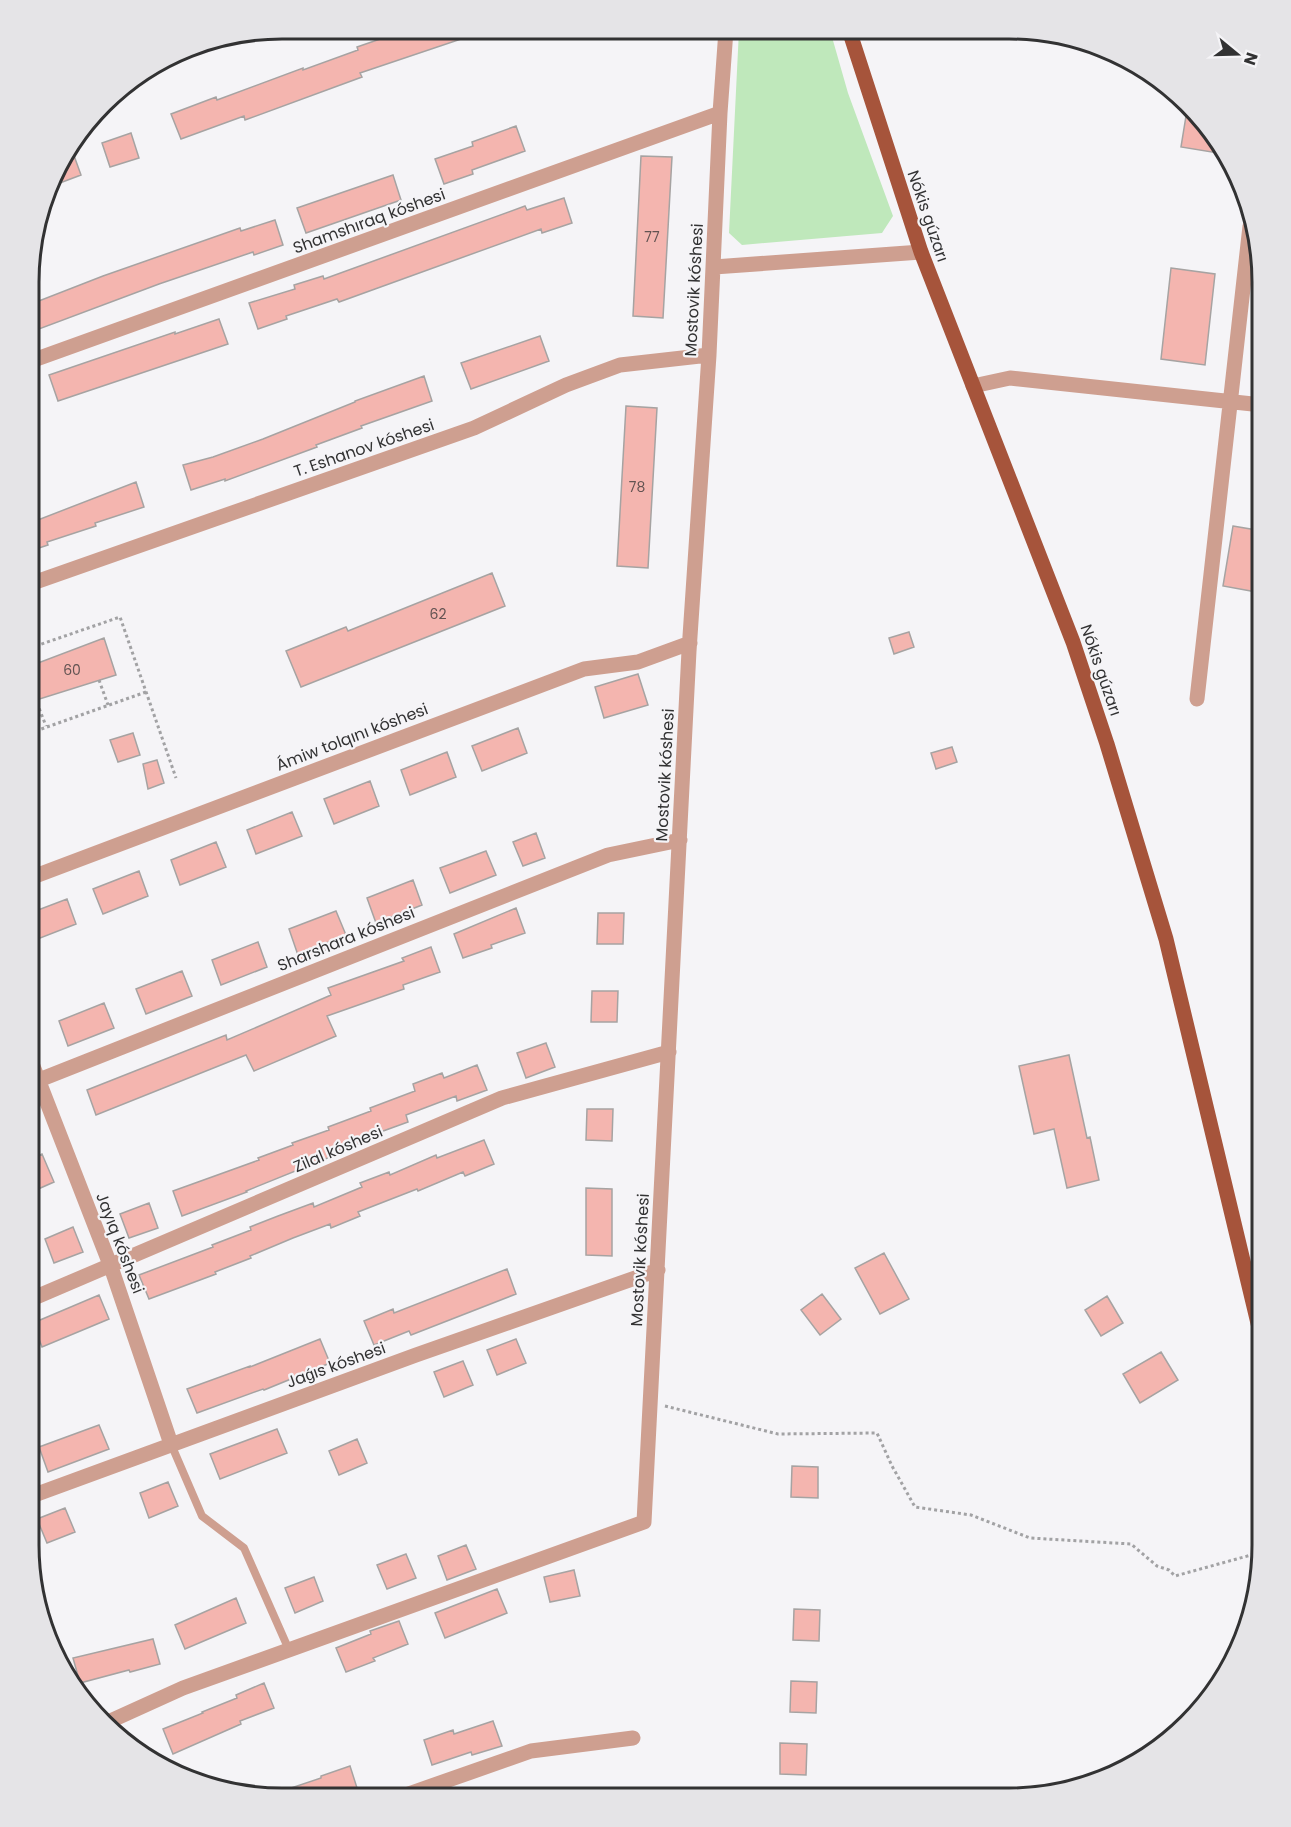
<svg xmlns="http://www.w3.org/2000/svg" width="1291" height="1827" font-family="Poppins,sans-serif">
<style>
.green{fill:#bfe8bb}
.building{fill:#f4b5af;stroke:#a6a3a2;stroke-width:1.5}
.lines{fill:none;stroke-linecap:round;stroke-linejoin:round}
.path{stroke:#a2a2a4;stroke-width:3;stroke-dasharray:3 3;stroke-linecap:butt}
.lane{stroke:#ce9f90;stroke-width:8}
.street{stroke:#ce9f90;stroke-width:15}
.primary{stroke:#a6543b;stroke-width:15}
.labels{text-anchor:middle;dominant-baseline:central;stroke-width:4.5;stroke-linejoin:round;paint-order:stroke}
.number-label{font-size:14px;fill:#625352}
.street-label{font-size:16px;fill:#323233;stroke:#f5f4f7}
.rim{fill:none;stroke:#323233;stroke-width:3}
</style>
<rect width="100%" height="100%" fill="#f5f4f7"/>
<!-- green -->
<path class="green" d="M739,30H830L848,93L893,216L882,233L742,245L729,233Z"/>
<!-- building -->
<path class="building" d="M409,29H482V32L360,73L362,77L245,120L244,116L181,139L171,114L216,97L217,100L303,68V70L358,50L357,47Z
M1187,110L1206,132L1224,154L1181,147Z
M516,126L525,151L472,170L473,174L444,184L435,159L473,146L472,142Z
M131,133L139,158L110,167L102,143Z
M72,150L81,175L52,186L62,155Z
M641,156L672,157L663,318L633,316Z
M393,175L401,200L306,233L297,208Z
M564,198L572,223L542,233L541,229L339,302L337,299L286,316L287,319L258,329L249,303L295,289L294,285L323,276L324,279L525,206L527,210Z
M275,220L283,245L254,255L253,252L159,284L31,332V304L103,276L240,228L241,231Z
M1171,268L1215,274L1205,365L1161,359Z
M219,319L228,344L58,401L49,375L175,332V334Z
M540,336L549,361L471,389L461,363Z
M424,376L432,401L361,426L362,428L316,445L317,447L225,481V479L191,490L183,465L213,457L263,439L355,402V401Z
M626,406L657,408L648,568L617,566Z
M136,482L144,507L95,523L96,526L47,542L48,545L30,551V523Z
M1233,526L1262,531V593L1223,586Z
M492,573L505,606L301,687L286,651L346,627L348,631Z
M909,632L914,647L894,654L889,638Z
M104,638L116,675L30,702V666Z
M638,674L648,705L604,718L595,687Z
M518,728L527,753L482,771L472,746Z
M133,733L140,755L118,762L110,740Z
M952,747L957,762L936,769L931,753Z
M447,752L456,777L410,795L401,770Z
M157,760L164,783L148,789L143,764Z
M370,781L379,806L334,824L324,799Z
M292,812L302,836L256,854L247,830Z
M536,833L545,858L523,866L513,842Z
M216,842L226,867L180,885L171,860Z
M486,851L496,875L450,893L440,868Z
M139,871L148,896L103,914L93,889Z
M413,880L422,905L376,923L367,898Z
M67,899L76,924L30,942V913Z
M516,908L525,933L491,945L492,948L463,958L454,934Z
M336,911L346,935L324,944L326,950L300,961L289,929Z
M598,913H624L623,944H597Z
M258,942L267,967L221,985L212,960Z
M431,947L440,972L403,985L404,989L327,1016L336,1036L254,1071L246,1055L96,1115L87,1090L226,1035L227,1040L331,995L328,988L404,961L402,958Z
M182,971L192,996L146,1014L136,989Z
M592,991H618L617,1022H591Z
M104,1003L114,1028L68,1046L59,1021Z
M546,1043L555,1067L526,1078L517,1053Z
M1069,1055L1087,1138L1090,1137L1099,1180L1067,1188L1054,1129L1034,1134L1019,1066Z
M477,1065L487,1090L457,1101L456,1096L406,1115L408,1122L364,1138L366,1141L330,1154V1157L246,1191L247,1192L182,1216L173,1191L259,1160L258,1158L293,1145L292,1143L329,1130L328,1127L371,1111L370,1108L415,1091L413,1084L442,1073L444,1078Z
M587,1109H613L612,1141L586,1140Z
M484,1140L494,1164L465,1176L463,1172L418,1191L417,1189L358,1212L360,1216L331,1228L330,1224L293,1238L250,1256L251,1258L215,1272L216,1274L149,1299L139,1275L213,1247L212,1245L251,1230L250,1227L278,1216L313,1203L314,1207L362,1187L360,1183L389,1172L390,1175L436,1155L437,1158Z
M42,1154L54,1182L29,1193V1160Z
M586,1188L612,1189V1256L586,1255Z
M149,1203L158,1228L129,1238L120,1214Z
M73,1227L83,1252L54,1263L45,1239Z
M884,1253L909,1299L880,1314L855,1268Z
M507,1269L516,1294L411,1335L409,1331L374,1345L364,1321L393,1309L394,1313Z
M822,1294L841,1319L820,1335L801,1310Z
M99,1295L109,1319L42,1347L33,1323Z
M1107,1296L1123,1323L1101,1336L1085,1310Z
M320,1339L330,1363L264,1390L263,1389L197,1413L187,1389L250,1366V1367Z
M516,1339L526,1363L497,1375L487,1350Z
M1161,1352L1178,1380L1140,1403L1123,1374Z
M463,1361L473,1385L444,1397L434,1372Z
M99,1425L109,1449L48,1472L39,1447Z
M277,1429L287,1453L220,1479L210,1454Z
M357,1439L367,1463L339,1475L329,1451Z
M792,1466L818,1467V1498L791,1497Z
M168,1482L178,1506L149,1518L140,1493Z
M65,1508L75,1532L47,1543L37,1519Z
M466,1545L476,1569L447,1580L438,1556Z
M406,1554L416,1578L387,1589L377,1565Z
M574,1570L580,1596L550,1602L544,1577Z
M314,1577L323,1601L295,1613L285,1588Z
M497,1589L507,1613L445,1638L435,1613Z
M236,1598L246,1623L185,1649L175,1625Z
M794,1609L820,1610L819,1641L793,1640Z
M399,1621L408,1644L373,1658L375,1661L346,1672L336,1648L371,1634L370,1631Z
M153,1639L160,1664L130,1672L129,1670L80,1683L73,1658Z
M791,1681L817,1682L816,1713L790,1712Z
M264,1683L274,1708L240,1721L241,1724L173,1754L163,1729L203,1713L202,1712L237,1698L236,1695Z
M493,1721L502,1746L472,1755L471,1752L432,1765L424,1740L453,1730L454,1734Z
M780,1743L807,1744L806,1775L780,1774Z
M350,1766L358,1791L341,1797L273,1796V1794L321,1778V1776Z"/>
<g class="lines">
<!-- path -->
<path class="path" d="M30,648L120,617L176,778
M99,680L108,705
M37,703L46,726
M30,733L146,692
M665,1406L778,1434L877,1433L892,1466L915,1507L971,1515L1030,1538L1131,1544L1157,1566L1169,1570L1175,1576L1262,1552"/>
<!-- lane -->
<path class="lane" d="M171,1444L202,1516L244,1548L289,1650"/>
<!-- street -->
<path class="street" d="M714,267L921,252
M31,361L720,113
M973,386L1010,378L1262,405
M30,584L474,428L566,385L620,365L709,355
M1197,699L1250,226
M30,878L584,669L638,662L690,643
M29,1056L111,1267L171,1444
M29,1084L608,855L680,840
M29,1300L502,1098L669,1052
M29,1497L416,1355L658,1270
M108,1722L183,1688L644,1522L689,651L709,355L720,113L726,30
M400,1797L531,1751L633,1738"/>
<!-- primary -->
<path class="primary" d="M849,30L921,252L1073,642L1107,744L1166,939L1262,1340"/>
</g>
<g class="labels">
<!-- number labels -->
<g class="number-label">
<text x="652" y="237">77</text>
<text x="637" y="487">78</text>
<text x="438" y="614">62</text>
<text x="72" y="670">60</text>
</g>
<!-- street labels -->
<g class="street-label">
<text transform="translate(928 216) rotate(71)">Nókis gúzarı</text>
<text transform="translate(369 221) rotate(-20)">Shamshıraq kóshesi</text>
<text transform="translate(694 290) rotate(-87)">Mostovik kóshesi</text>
<text transform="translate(364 448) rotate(-19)">T. Eshanov kóshesi</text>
<text transform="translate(1101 670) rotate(71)">Nókis gúzarı</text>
<text transform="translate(352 737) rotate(-21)">Ámiw tolqını kóshesi</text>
<text transform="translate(665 775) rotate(-87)">Mostovik kóshesi</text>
<text transform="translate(346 939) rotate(-22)">Sharshara kóshesi</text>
<text transform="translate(338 1149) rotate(-23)">Zilal kóshesi</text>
<text transform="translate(120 1243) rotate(69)">Jayıq kóshesi</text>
<text transform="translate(640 1260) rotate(-87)">Mostovik kóshesi</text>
<text transform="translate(336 1365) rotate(-20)">Jaǵıs kóshesi</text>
</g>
</g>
<!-- crop -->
<path d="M0 0H1291V1827H0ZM282 39H1009A243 243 0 0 1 1252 282V1545A243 243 0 0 1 1009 1788H282A243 243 0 0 1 39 1545V282A243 243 0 0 1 282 39Z" fill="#e5e4e7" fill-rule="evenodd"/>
<path class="rim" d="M282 39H1009A243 243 0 0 1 1252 282V1545A243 243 0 0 1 1009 1788H282A243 243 0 0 1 39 1545V282A243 243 0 0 1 282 39Z"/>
<!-- north arrow -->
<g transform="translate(1237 54) rotate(109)" stroke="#f5f4f7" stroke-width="4.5" paint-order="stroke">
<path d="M0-4.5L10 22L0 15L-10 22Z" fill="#323233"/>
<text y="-9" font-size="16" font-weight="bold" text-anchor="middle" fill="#323233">N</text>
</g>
</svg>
